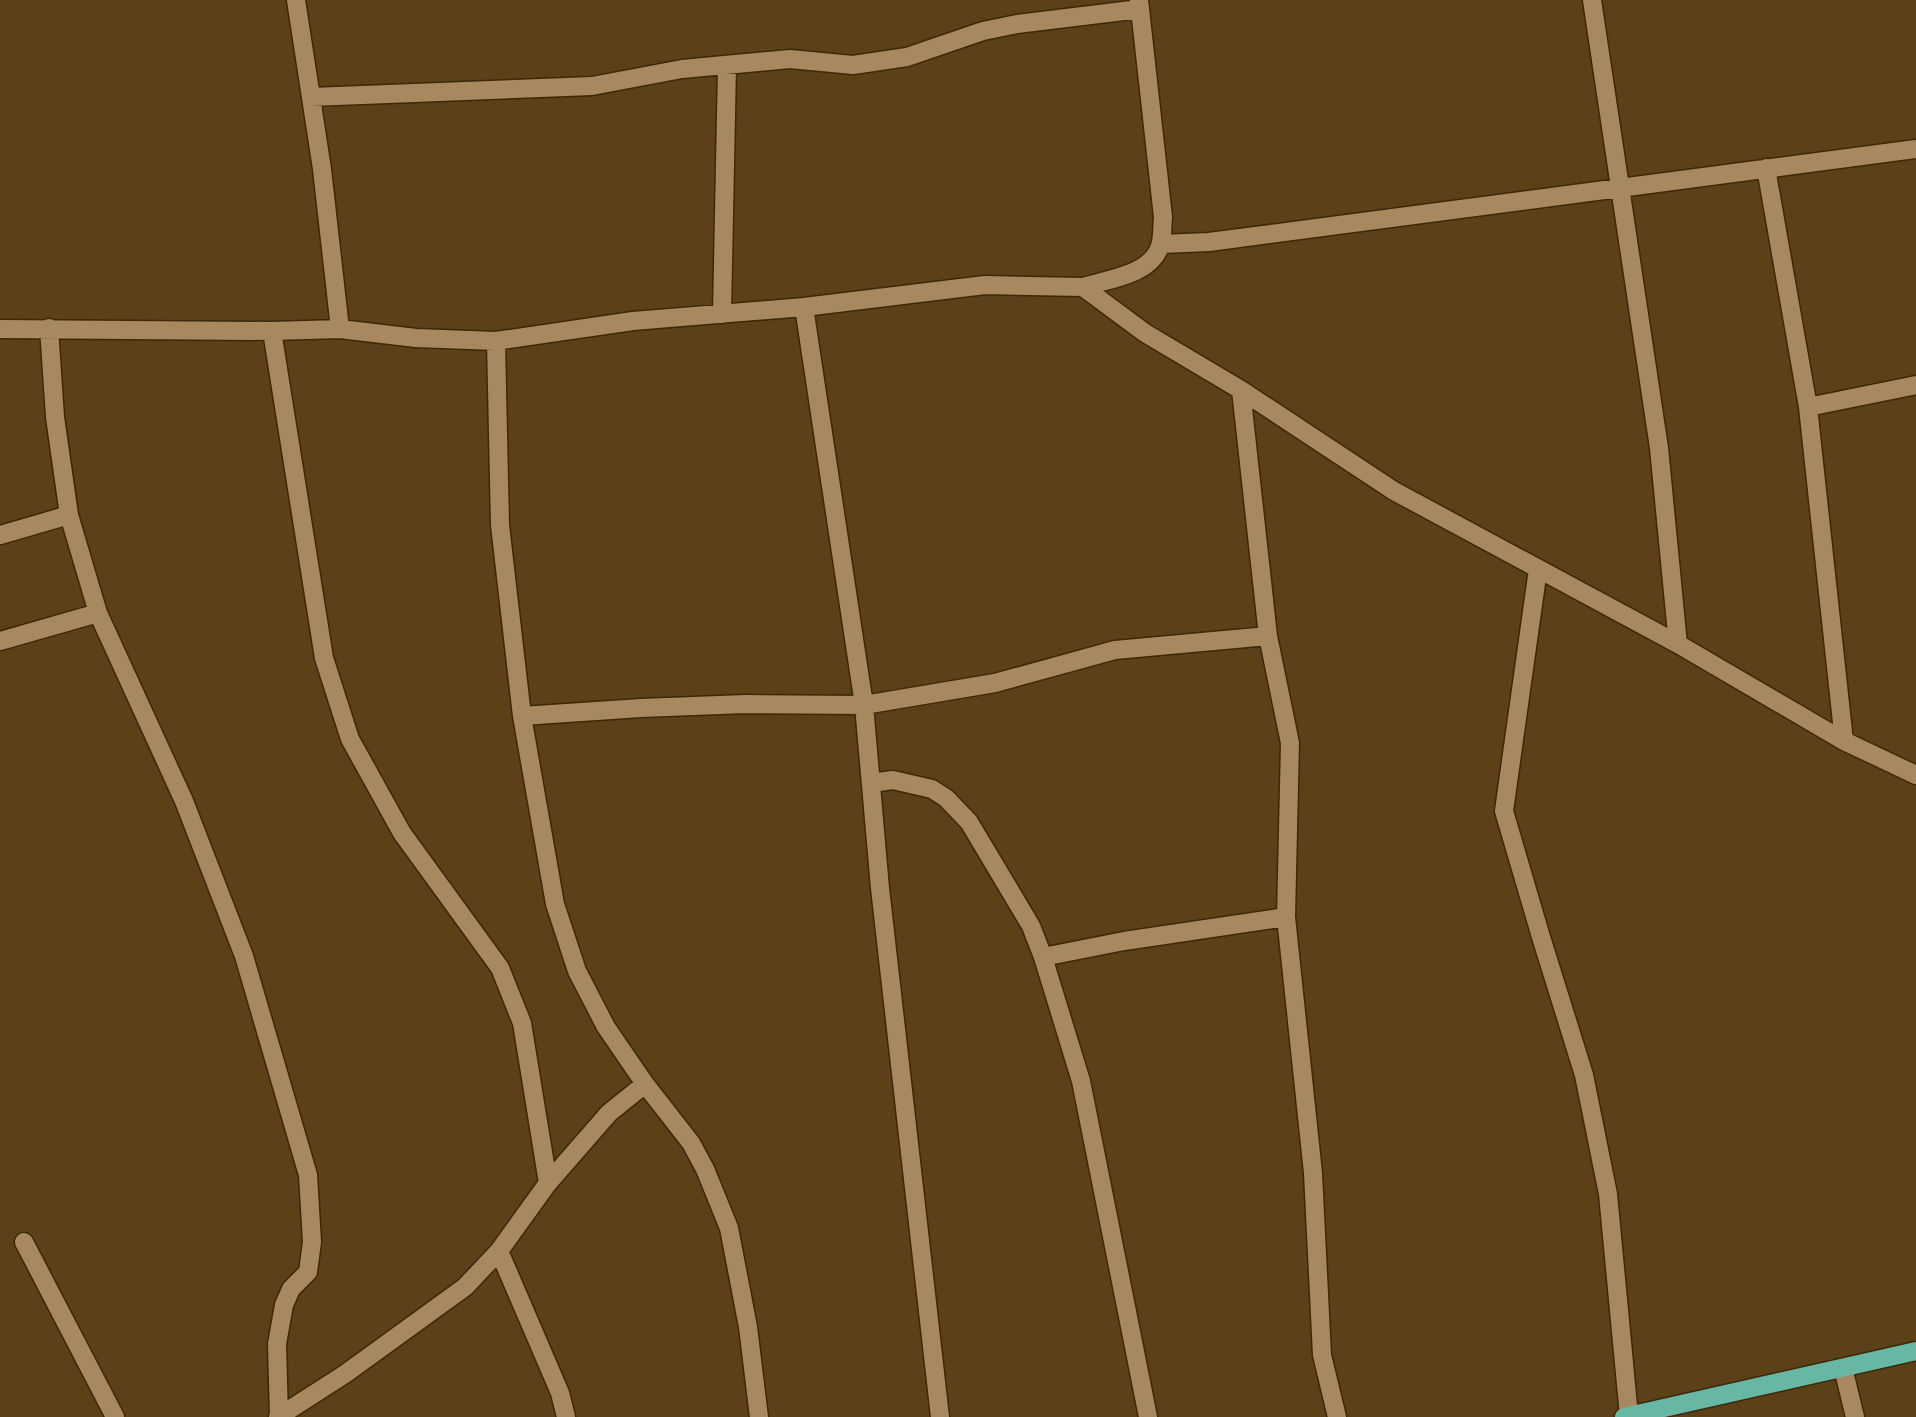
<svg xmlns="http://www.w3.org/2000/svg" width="1916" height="1417" font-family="'Archivo Narrow',sans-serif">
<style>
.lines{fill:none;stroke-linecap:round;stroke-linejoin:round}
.minor-casing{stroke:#3d2808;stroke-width:21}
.major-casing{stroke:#3d2808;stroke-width:21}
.minor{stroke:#a7885f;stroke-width:18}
.major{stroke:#67b7a5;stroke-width:18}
</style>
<rect width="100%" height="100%" fill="#5c4017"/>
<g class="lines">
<!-- minor casing -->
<g class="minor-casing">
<path id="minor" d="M296,0L322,169L340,329
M1592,0L1659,448L1678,644
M311,97L592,86L682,69L790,59L853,65L907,57L983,31L1017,24L1140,9
M1766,168L1808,407L1844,741
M1161,244L1209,242L1916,149
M1083,287C1108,279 1151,275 1160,246C1163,237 1162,226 1163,217L1139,0
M804,307L864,705L880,888L940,1417
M722,314L727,66
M49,328L55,417L69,515L98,613L184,801L244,956L308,1175L312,1242L308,1272L291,1289L284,1305L277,1344L279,1417
M0,329L272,331L340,329L416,338L496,341L633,321L804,307L985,285L1083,287L1145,333L1241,390L1394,491L1678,644L1844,741L1916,775
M272,331L324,658L350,739L402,833L500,968L522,1023L548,1183
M496,341L500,525L522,716L555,904L577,971L606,1027L645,1084L691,1143L705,1169L729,1228L748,1327L759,1417
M1241,390L1268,636L1290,743L1286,917L1313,1173L1322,1355L1337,1417
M1808,407L1916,385
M0,535L69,515
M1538,569L1504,811L1541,937L1584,1075L1608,1194L1629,1416
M0,641L98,613
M522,716L641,708L746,704L864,705L995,683L1115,650L1268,636
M871,783L893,780L932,789L946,798L969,822L1031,926L1043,957L1081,1081L1148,1417
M1043,957L1124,941L1286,917
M24,1242L115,1417
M499,1251L560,1393L566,1417
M1843,1368L1855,1417
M278,1417L345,1374L465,1287L499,1251L548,1183L609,1113L645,1084"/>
</g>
<!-- major casing -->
<g class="major-casing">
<path id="major" d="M1624,1417L1916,1351"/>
</g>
<!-- minor -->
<use href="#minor" class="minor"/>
<!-- major -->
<use href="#major" class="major"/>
</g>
</svg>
